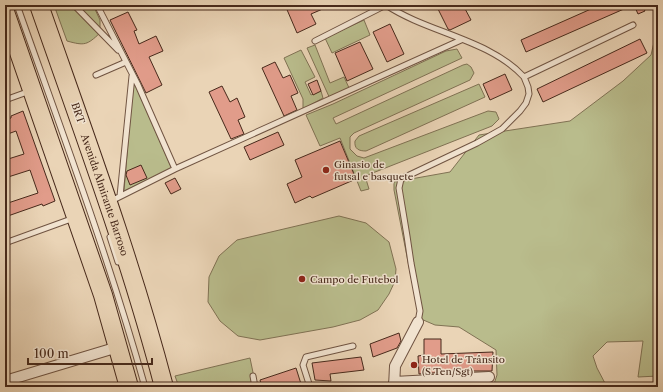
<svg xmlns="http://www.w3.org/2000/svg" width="663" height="392" font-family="'Libre Caslon Text',serif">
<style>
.green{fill:#b9bc8c;stroke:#807254}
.building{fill:#e19c8a;stroke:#47291b}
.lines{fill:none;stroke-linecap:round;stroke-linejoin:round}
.lane-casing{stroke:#705442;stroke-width:7}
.street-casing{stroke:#705442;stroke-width:12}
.highway-casing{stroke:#47291b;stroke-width:20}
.lane{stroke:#f1e3d0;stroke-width:5}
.street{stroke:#f1e3d0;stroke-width:10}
.highway{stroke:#ead4b6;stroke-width:18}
.poi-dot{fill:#8f2418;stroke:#f1e3d0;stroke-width:1.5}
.labels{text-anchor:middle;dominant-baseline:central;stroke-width:3;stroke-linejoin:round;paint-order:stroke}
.street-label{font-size:10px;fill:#47291b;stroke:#f1e3d0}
.poi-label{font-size:10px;fill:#47291b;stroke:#f1e3d0;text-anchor:start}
</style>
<rect width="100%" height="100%" fill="#ead4b6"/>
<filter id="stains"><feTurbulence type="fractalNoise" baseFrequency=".005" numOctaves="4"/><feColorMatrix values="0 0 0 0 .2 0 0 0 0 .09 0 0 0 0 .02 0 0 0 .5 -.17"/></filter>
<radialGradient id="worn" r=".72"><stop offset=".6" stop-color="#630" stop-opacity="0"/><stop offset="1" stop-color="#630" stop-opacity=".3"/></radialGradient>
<!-- green -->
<path class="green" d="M54,5H93L100,20V33C87,45 85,46 67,41Z
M364,20L370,35L332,53L325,38Z
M658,25V376L638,377L643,341L607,342L593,356L597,368L607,387H493L497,375L496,350L459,327L435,325L421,319L411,277L394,190V182L450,172L479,135L570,121L623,81L651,55Z
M315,45L330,83L344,77L350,90L331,101L307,48Z
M457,49L462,58L333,118L336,124L463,65L467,64L471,67L474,73L470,80L354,133L350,137V149L357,156L364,158L488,111L496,112L499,119L492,126L365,176L369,189L361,191L340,138L320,146L306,115L333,104L446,51Z
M301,50L315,77L305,82L311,95L321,91L323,98L303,109V99L284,58Z
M133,80L172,169L124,191Z
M479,84L485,97L366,151C359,151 354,149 355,141L359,136Z
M339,216L366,223L389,242L396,269L395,281L389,294L378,310L360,320L333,327L260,340L238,336L220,321L208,302L209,277L219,256L237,240Z
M250,358L256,387H179L175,376Z"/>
<!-- building -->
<path class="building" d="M285,5H332L311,14L316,24L297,33Z
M436,5H463L471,20L450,30L448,29Z
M600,5H633L526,52L521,40Z
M634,5H642L645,11L638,14Z
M128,12L137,30L134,31L139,44L156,36L163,51L149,57L162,85L146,93L110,20Z
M390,24L404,54L387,62L373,32Z
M640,39L647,53L543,102L537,89Z
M360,42L373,69L347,81L335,53Z
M275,62L283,78L290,75L298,93L291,96L297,110L284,116L262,68Z
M505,74L512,90L490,100L483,84Z
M317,80L321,91L313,95L308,84Z
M222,86L230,102L237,98L245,117L238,120L244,134L231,139L209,92Z
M23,111L55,201L43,206L42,204L5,217V204L38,193L30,170L5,178V160L24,154L16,131L5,135V120L11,118V116Z
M278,132L284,145L250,160L244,147Z
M340,141L356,179L312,198L310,196L295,203L287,184L302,177L295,160Z
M141,165L147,178L130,185L126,175L127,171Z
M175,178L181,189L171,194L165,183Z
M399,333L401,341L397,348L373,357L370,344Z
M424,339H441V354L493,352L492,371H460L419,374L418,356L424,355Z
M361,357L364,370L330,374L331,381L315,380L312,363Z
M296,368L302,387H262L260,380Z"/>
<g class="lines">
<!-- lane casing -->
<g class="lane-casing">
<path id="lane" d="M17,5C62,132 109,258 145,387
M74,5L118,50
M97,5L138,85L175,169
M386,5C428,33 489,39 524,77L633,25
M315,41L386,5
M96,75L126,62
M5,100L30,91
M120,196L132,76
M111,201L175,169L461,40
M110,237L118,262
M5,243L74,218
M418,322L420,311L411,263L407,236L399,188L401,179L477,143L502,129L520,111L526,103L529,94L528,87L524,77
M253,376L255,387
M310,387L303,365L306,357L353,346"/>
</g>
<!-- street casing -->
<g class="street-casing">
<path id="street" d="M5,381L118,347
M394,382L489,377
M394,387L395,366L418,322"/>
</g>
<!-- highway casing -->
<g class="highway-casing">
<g id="highway">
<path id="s1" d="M39,5C83,131 130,257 164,387"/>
<path d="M5,12L103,295L129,387"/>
</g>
</g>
<!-- lane -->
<use href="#lane" class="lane"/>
<!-- street -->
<use href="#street" class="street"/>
<!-- highway -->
<use href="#highway" class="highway"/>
</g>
<!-- markers -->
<g class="poi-dot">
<circle cx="326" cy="170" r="4"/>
<circle cx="302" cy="279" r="4"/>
<circle cx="414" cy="365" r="4"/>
</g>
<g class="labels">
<!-- street labels -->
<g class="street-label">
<text transform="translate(78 113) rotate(71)">BRT</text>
<text stroke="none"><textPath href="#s1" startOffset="201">Avenida Almirante Barroso</textPath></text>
</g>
<!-- poi labels -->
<g class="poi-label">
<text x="334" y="164">Ginasio de<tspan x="334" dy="12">futsal e basquete</tspan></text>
<text x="310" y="279">Campo de Futebol</text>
<text x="422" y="359">Hotel de Trânsito<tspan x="422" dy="12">(S Ten/Sgt)</tspan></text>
</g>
</g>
<!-- margin -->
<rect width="663" height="392" fill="none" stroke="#ead4b6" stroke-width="20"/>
<rect x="6" y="6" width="651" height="380" fill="none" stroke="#47291b" stroke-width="2"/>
<rect x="10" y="10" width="643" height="372" fill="none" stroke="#47291b"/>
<!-- scale -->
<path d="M28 358v6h124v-6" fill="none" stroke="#47291b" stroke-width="2"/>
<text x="34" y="358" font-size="12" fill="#47291b" stroke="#f1e3d0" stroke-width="3" paint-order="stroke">100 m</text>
<rect width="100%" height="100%" filter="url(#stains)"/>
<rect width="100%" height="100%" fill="url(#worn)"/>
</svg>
